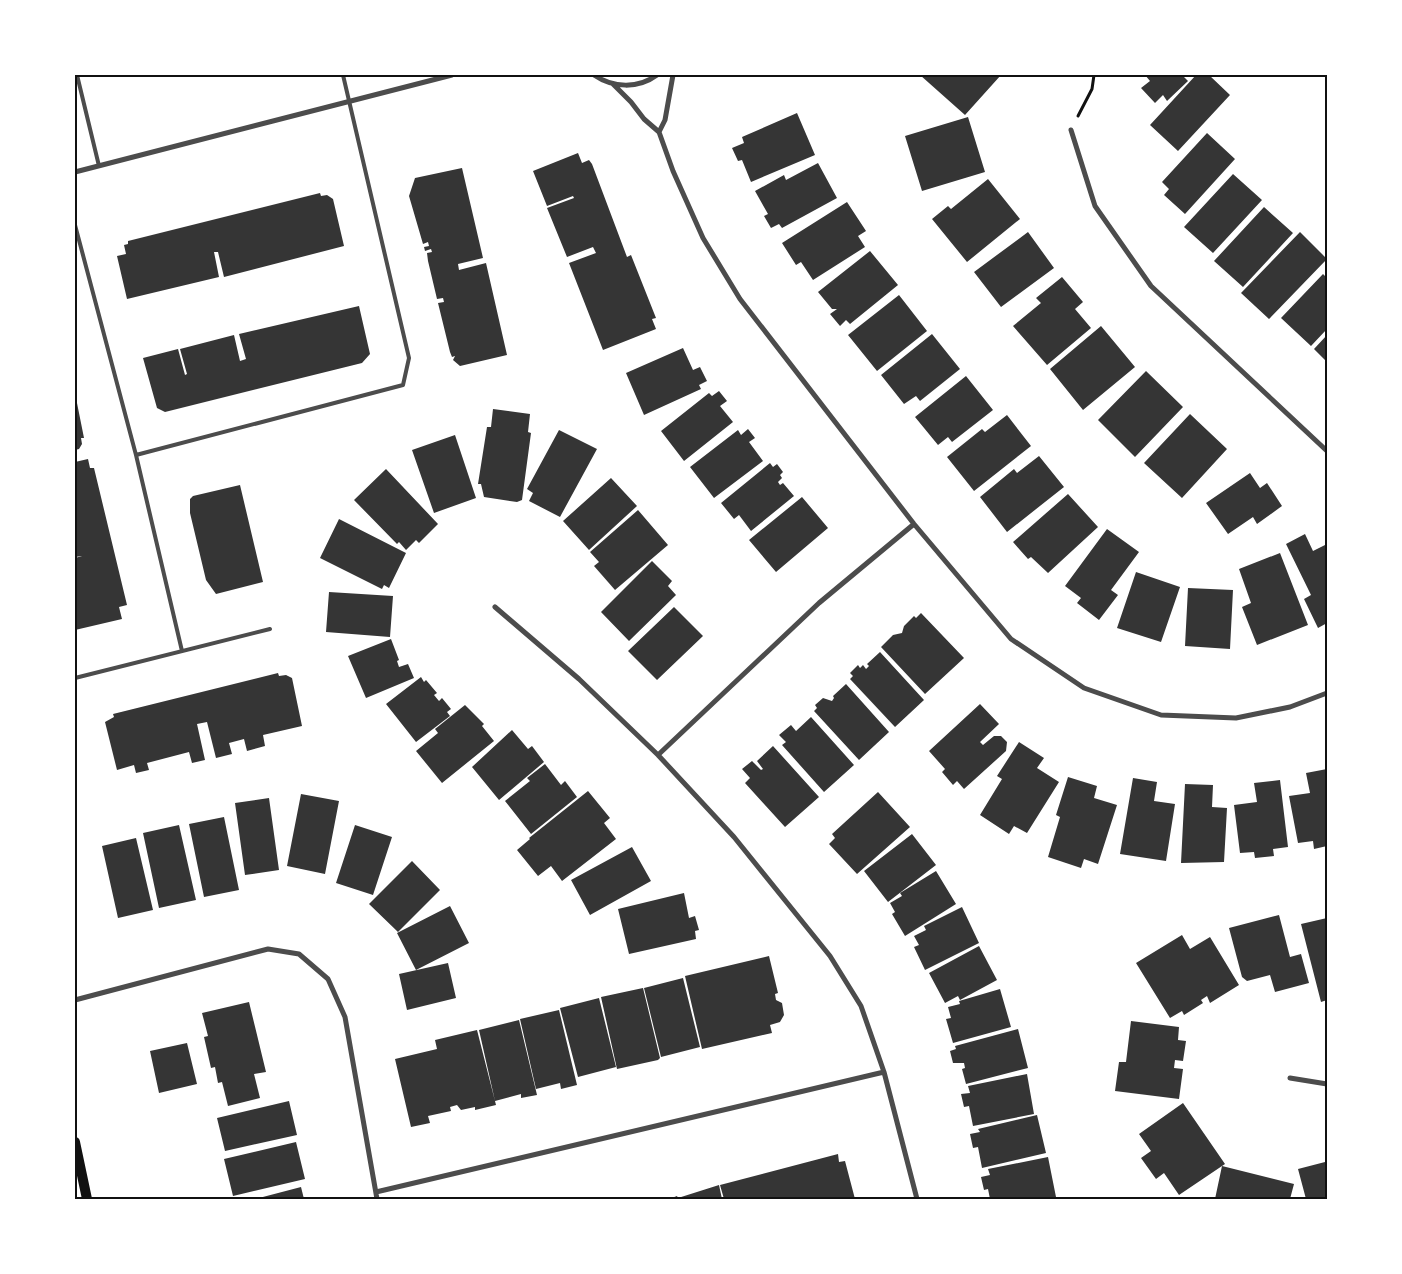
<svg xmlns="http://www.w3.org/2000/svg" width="1402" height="1274" font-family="Figtree,sans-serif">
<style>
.building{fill:#353535}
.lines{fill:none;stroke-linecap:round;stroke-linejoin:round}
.path{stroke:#111;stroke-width:3}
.service{stroke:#4c4c4c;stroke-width:4}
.minor{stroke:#4c4c4c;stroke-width:5}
.secondary{stroke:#111;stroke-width:10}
.neatline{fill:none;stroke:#111;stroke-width:2}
</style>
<rect width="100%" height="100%" fill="#fff"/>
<!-- building -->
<path class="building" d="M920,75H1001L965,115Z
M1145,75H1187L1184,77L1188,81L1167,101L1163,95L1155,103L1141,88L1150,81Z
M1196,75H1209L1230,95L1178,151L1150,125Z
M797,113L815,155L751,182L742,160L738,161L732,148L744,143L742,137Z
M968,117L985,172L922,191L905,136Z
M1207,133L1235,159L1185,214L1164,195L1169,189L1162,182Z
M578,153L582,163L589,160L592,164L627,257L631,255L656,318L652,319L656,329L603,350L569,263L596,253L593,247L567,257L547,208L574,198L573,196L547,206L533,171Z
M818,163L837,198L782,228L779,224L771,228L764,216L768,214L755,191L784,175L786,180Z
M462,168L483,258L458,264L459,270L486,263L507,355L460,366L453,360L455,356L452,357L450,352L438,303L444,302L443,298L437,299L428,261L427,253L432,252L431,249L425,251L424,247L429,246L428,242L423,244L409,196L415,178Z
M1233,174L1262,200L1213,253L1184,227Z
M988,179L1020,219L967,262L932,219L948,206L951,209Z
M320,193L321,196L327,195L333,199L344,246L224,277L218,252H214L219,277L127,299L117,256L126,254L124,245L128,244V241Z
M847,202L866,231L858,236L865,247L813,280L801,262L796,265L782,243Z
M1264,207L1293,233L1243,287L1214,261Z
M1028,232L1054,268L1001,307L974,272Z
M1300,232L1327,259L1269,319L1241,293Z
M870,251L898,285L850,324L846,320L840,326L830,314L837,309H832L818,292Z
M1323,274L1327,278V329L1311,346L1281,318Z
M1062,277L1083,302L1075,309L1091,328L1047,365L1013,326L1041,303L1036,298Z
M899,295L927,331L877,371L848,335Z
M359,306L370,354L362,363L165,412L157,408L143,358L178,349L185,375L187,374L180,349L234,335L240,361L246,359L239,334Z
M1101,326L1135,367L1083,410L1050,369Z
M932,334L960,369L920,401L916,396L904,404L881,375Z
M1327,335V362L1314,349Z
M683,348L693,370L700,367L707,381L699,385L701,389L644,415L626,373Z
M1146,371L1183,407L1135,457L1098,420Z
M966,376L993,410L952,442L948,437L938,445L915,417Z
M719,391L727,401L720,406L733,422L684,461L661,431L709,393L712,396Z
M75,393L84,438H81L82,444L79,449L75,450Z
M493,409L530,414L528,432L531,433L522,500L517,502L484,497L481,484H478L487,427H491Z
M1190,414L1227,449L1182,498L1144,463Z
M1007,415L1031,446L974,491L947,457L982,429L985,432Z
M748,429L755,438L749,442L763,461L714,498L690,467L738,430L741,435Z
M559,430L597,449L560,517L529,501L533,493L527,489Z
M455,435L476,498L434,513L412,450Z
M1039,456L1064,487L1007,532L980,497L1014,469L1017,473Z
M88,459L90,468H94L127,605L119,607L122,619L75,630V558L82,556L75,557V462Z
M770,463L773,467L777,464L783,472L780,475L782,478L778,482L780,485L783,483L794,496L751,531L739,515L734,519L721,503Z
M386,469L438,524L419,543L416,540L406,550L399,542L397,544L354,500Z
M1250,473L1260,488L1267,483L1282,506L1257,524L1253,517L1228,534L1206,503Z
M611,478L637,506L589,550L563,521Z
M240,485L263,582L216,594L206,580L190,513V499L193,496Z
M1068,494L1098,527L1048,573L1031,557L1028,559L1013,542Z
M802,497L828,528L776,572L749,540Z
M638,510L668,545L615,590L594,566L599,562L590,552Z
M339,519L406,553L389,588L384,585L382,589L320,558Z
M1107,529L1139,552L1111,590L1118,595L1099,620L1077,603L1081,598L1065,586Z
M1305,534L1313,551L1327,544V623L1318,628L1304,599L1311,595L1286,544Z
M1280,553L1308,625L1257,645L1242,607L1251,603L1239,569Z
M652,561L672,581L668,586L676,595L629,641L601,612Z
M1136,572L1180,587L1161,642L1117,628Z
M1188,588L1233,590L1230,649L1185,646Z
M329,592L393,596L390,637L326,632Z
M674,607L703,636L657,680L628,651Z
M921,613L964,658L925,694L881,647L893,635L902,633L904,626L914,616L916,618Z
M391,639L399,660L397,661L399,667L408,664L414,678L366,698L348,656Z
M880,652L924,700L895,727L850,679L853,676L850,673L858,665L860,668L863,665L866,669L869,666L867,664Z
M278,673L279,676L286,675L292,678L302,726L263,735L265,746L247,751L244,739L229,743L232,754L216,758L207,722L197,724L205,760L192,763L189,752L147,763L149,770L136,773L134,765L117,770L105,722L114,717L113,714Z
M421,677L424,682L426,680L437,693L434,695L439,701L442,698L451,709L447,712L450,716L416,742L386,704Z
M846,684L889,732L859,760L814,711L817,708L815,705L823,698L832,701L834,698L833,696Z
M980,704L999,724L980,742L983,745L994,736H1001L1007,742L1006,751L964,789L957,781L953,785L942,772L945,769L929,751Z
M465,705L484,724L482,726L494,741L442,783L416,751L438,733L435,729Z
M811,717L854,765L824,792L782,745L786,742L779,735L791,725L796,731Z
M512,730L528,749L532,746L544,762L499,800L472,767Z
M1019,742L1044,758L1037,768L1059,782L1027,833L1014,826L1009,834L980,815L1002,779L997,776Z
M773,746L819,797L785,827L745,783L750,778L742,769L752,761L761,770L763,769L757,761Z
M545,764L561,785L565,781L577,797L531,834L505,801L530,781L527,778Z
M1327,769V846L1314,849L1313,841L1298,843L1289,796L1310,793L1306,773Z
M1068,777L1097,786L1094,798L1117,805L1098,864L1084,859L1081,868L1048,857L1060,817L1056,815Z
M1133,778L1157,782L1154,801L1175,804L1166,861L1120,854Z
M1280,780L1288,847L1273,849L1274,856L1255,858L1254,852L1240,853L1234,805L1257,802L1254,783Z
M1185,784L1213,785L1212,807L1227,808L1224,862L1181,863Z
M588,791L610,818L604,823L616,839L562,881L551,866L538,876L517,850L530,839L529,838Z
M878,792L910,827L857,874L829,844L835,838L832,834Z
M301,794L339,801L325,874L287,866Z
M269,798L279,870L245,875L235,803Z
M224,817L239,890L204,897L189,824Z
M179,825L196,900L159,908L143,833Z
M355,825L392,837L373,895L336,883Z
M912,834L936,865L888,902L864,871Z
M136,838L153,910L118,918L102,846Z
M632,847L651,881L590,915L571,880Z
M412,861L440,890L398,932L369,904Z
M936,871L956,904L905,936L892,914L895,912L890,903L902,896L900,893Z
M684,893L689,918L695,916L699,930L695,931L696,939L629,954L618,909Z
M450,906L469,943L416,970L397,933Z
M962,907L979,943L925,970L914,947L919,945L914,936L926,930L924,926Z
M1279,915L1290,957L1301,954L1309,983L1275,992L1270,975L1247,981L1242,977L1229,928Z
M1327,918V1000L1321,1002L1301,924Z
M1182,935L1190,949L1210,937L1239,985L1210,1003L1207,996L1201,1000L1203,1003L1184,1015L1182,1011L1170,1018L1136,963Z
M979,946L997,980L960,1000L958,996L945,1003L929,973Z
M769,956L778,993L775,994L776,1000L782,1003L784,1015L780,1022L770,1025L772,1033L702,1049L685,976Z
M448,963L456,998L407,1010L399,974Z
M683,978L700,1047L661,1057L644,988Z
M643,988L660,1058L658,1060L617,1069L601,997Z
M1000,989L1011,1027L953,1043L946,1019L951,1018L948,1007L960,1004L959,1001Z
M599,998L616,1067L578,1077L560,1008Z
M249,1002L266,1072L254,1074L260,1098L228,1106L222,1082L218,1083L215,1067L211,1068L204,1037L208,1036L202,1013Z
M559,1010L577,1085L561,1089L560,1083L536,1089L520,1019Z
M519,1020L537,1095L521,1098V1094L495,1101L479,1030Z
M1131,1021L1179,1027L1178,1040L1186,1041L1183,1061L1175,1060L1174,1068L1183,1069L1179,1099L1115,1091L1119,1062H1126Z
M1018,1029L1028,1068L966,1084L962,1069L965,1068L964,1063H953L950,1051L956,1049L955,1046Z
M477,1030L496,1105L475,1110V1107L461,1110L457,1105L450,1107L451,1111L428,1116L430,1123L411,1127L395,1059L437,1049L435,1040Z
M187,1043L197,1084L159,1093L150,1051Z
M1027,1074L1034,1114L973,1126L969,1106L964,1107L961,1094L970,1093L968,1086Z
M289,1101L297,1135L225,1151L217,1118Z
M1183,1103L1225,1164L1222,1166L1294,1184L1290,1199H1215L1222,1166L1179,1195L1164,1173L1156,1179L1141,1158L1151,1151L1139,1134Z
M1037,1115L1046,1153L982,1168L978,1147L973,1148L970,1134L980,1132L978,1129Z
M296,1142L305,1179L233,1196L224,1159Z
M838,1154L839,1162L845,1161L855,1199H724L720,1185Z
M1048,1157L1056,1197L1044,1199H990L988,1189L984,1190L981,1177L990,1175L988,1169Z
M1325,1162L1327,1199H1306L1298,1169Z
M719,1185L722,1199H669L677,1196L678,1198Z
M301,1187L304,1199H259V1198Z"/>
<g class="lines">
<!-- path -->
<path class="path" d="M1078,116L1092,89L1094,75"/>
<!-- service -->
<path class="service" d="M77,75L99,166
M75,225L136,455L182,651
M136,455L403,385L409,358L343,75
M75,678L270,629"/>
<!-- minor -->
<path class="minor" d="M594,75C613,88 638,89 657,75
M613,84L631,102L644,119L659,132L673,171L703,238L740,299L914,524L1011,639L1084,688L1161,715L1236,718L1290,707L1327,693
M1071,130L1095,206L1151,286L1327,451
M659,132L665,120L673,75
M75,172L452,75
M495,607L579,679L658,755L734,837L830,956L861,1006L884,1072L917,1199
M658,755L819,603L914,524
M75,1000L268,949L299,954L328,979L345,1017L377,1199
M1290,1078L1327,1084
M376,1192L884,1072"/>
<!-- secondary -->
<path class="secondary" d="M75,1142L87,1199"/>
</g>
<!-- border -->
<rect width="1402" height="1274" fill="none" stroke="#ffffff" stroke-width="152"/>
<rect x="76" y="76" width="1250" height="1122" class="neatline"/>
</svg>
